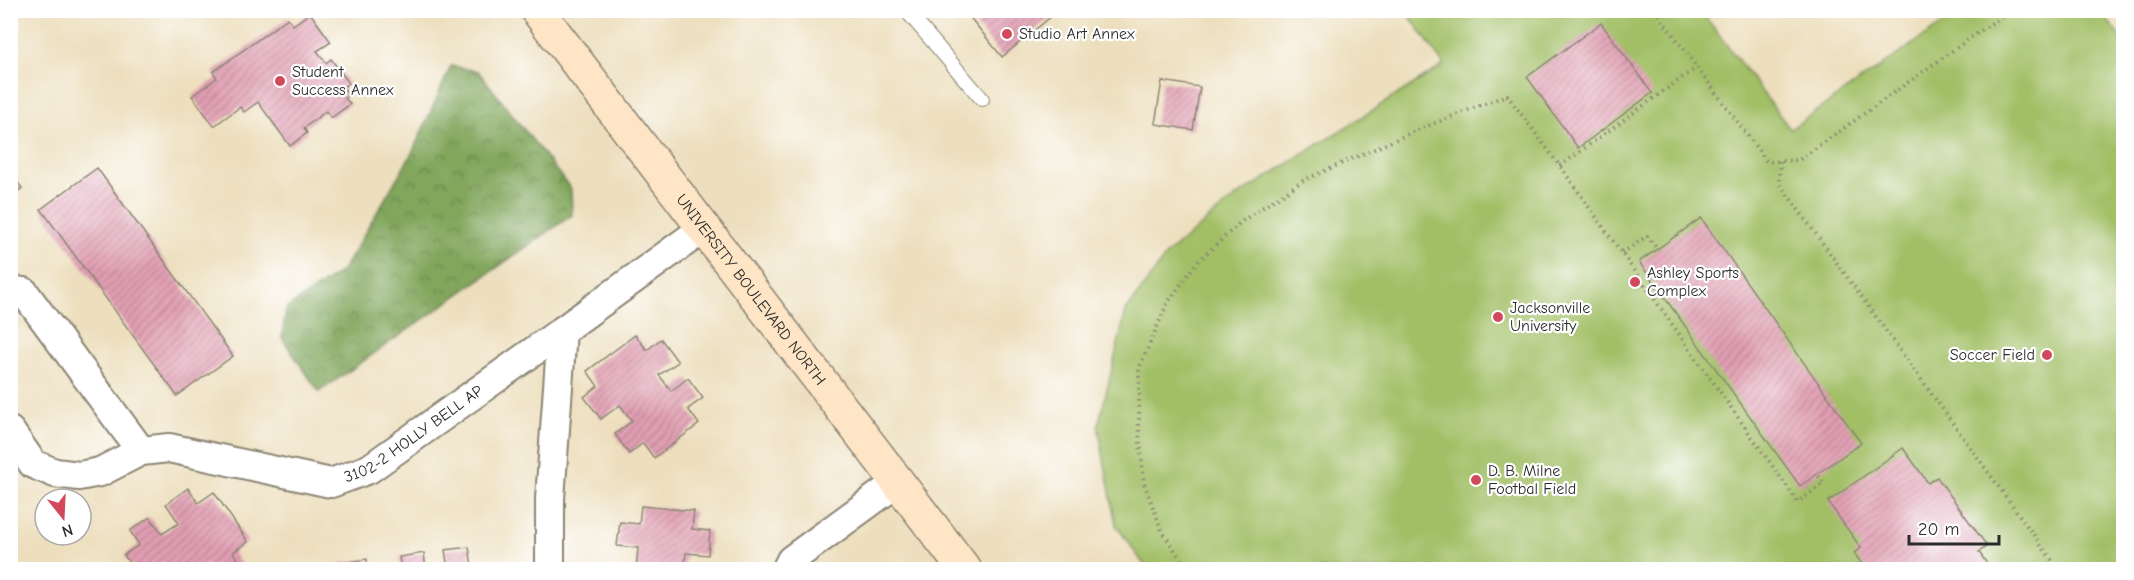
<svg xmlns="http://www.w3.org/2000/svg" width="2134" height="580" font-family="'Comic Neue',sans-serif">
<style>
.forest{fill:url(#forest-crowns);stroke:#566843;stroke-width:1.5}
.pitch{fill:#a2bf66;stroke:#667548;stroke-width:1.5}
.building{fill:url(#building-hatch)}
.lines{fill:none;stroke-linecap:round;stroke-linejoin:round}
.service-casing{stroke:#8c8574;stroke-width:16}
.minor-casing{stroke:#8c8574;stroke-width:32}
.secondary-casing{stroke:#8c8574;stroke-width:36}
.path{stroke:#8c8574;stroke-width:4;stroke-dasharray:1.5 4.5;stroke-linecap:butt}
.service{stroke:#fff;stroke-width:14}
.minor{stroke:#fff;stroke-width:28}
.secondary{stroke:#fde5c5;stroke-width:33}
.poi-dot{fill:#d1495b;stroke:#fff;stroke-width:2}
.labels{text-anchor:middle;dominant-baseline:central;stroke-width:4.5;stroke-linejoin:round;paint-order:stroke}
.poi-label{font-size:16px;fill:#2b2b2b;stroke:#fff;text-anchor:start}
.street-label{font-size:16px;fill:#2b2b2b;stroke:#fff}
</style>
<defs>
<pattern id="forest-crowns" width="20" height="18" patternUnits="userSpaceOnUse" patternTransform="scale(1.5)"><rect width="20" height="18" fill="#81a65b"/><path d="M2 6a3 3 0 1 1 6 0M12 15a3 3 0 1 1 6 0" fill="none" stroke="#6a874b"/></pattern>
<pattern id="building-hatch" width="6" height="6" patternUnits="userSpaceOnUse" patternTransform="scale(1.5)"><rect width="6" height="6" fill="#e29fb3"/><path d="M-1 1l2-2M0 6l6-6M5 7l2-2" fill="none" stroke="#b78292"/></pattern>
</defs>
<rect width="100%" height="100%" fill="#fff"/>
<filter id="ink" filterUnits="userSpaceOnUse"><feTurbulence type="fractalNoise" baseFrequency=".0167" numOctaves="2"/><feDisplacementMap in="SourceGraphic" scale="12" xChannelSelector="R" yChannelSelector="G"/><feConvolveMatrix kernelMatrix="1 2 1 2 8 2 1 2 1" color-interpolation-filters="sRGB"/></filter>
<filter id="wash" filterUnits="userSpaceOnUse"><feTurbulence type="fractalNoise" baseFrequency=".008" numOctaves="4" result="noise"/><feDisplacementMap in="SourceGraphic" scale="24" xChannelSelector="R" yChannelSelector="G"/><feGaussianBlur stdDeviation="1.35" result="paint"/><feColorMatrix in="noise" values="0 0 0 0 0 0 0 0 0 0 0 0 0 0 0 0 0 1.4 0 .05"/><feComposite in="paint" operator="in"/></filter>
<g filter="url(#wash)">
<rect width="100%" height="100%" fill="#eddfbe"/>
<!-- forest -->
<path class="forest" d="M451,66L478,71L571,189L572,215L319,392L282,338L286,309L343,270L412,153Z"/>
<!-- pitch -->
<path class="pitch" d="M1406,11H1701L1790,129L1961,11H2101L2123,41V569H1147L1116,525L1098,426L1126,311L1167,254L1234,198L1444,65Z"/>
<g id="blocks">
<!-- building -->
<path class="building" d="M964,10H1059L1002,57Z
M310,13L331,42L317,51L326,63L331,59L349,83L343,87L348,95L345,98L350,104L331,118L326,111L304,128L307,133L290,146L258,102L244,112L240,107L214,126L192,96L217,78L213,72L288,18L293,25Z
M1601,23L1652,93L1578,148L1527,77Z
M1162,81L1200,87L1193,130L1155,124Z
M97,168L233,356L177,396L41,209Z
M10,173L22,188L10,197Z
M1701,218L1861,443L1800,486L1639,262Z
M635,335L647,350L661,339L678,362L659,375L671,391L688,378L703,398L688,409L699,424L654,458L643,443L629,454L615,434L632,421L620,405L601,419L584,397L598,386L587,371Z
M1903,448L1928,483L1937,477L1987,546L1979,552L1991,570H1866L1854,553L1861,548L1828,502Z
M188,488L198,503L214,492L248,542L233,552L242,566L237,570H210L206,564L198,570H134L124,555L139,545L130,531L150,517L162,534L179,523L166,504Z
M641,506L694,511L692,529L710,531L708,555L686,553L684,570H636L638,548L617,546L620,522L639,524Z
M469,547L472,566L490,564L491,570H448L445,550Z
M424,553L426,570H401L399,557Z
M367,559L368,570H343L342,563Z"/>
</g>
</g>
<g filter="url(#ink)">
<use href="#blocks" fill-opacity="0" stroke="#8c8574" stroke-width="1.5"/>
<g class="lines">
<!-- service casing -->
<g class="service-casing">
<path id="service" d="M906,10L982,99"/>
</g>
<!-- minor casing -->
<g class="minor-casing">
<g id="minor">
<path d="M10,290L24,292L141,451"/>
<path id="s1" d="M10,431L33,464L55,473L79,476L100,472L141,451L169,448L331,483L369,469L562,331"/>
<path d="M550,570V499L562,331L704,228"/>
<path d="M786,570L791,560L899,481"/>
</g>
</g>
<!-- secondary casing -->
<g class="secondary-casing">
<g id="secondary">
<path id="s2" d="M537,10L965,570"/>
</g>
</g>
<!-- path -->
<path class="path" d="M1655,10L1767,162L1799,160L2010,10
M1780,161L1779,183L2059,570
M1560,166L1697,67
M1622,253L1647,236L1657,248
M1188,570L1162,531L1144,483L1139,433V368L1167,304L1197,262L1242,221L1304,180L1415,131L1507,95L1560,166L1798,502L1824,483L1817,474"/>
<!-- service -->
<use href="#service" class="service"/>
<!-- minor -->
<use href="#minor" class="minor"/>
<!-- secondary -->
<use href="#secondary" class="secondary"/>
</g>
</g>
<!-- markers -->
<g class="poi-dot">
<circle cx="1007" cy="34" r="6"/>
<circle cx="280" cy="81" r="6"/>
<circle cx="1635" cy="282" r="6"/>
<circle cx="1498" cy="317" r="6"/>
<circle cx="2047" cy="355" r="6"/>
<circle cx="1476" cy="480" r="6"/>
</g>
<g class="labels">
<!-- poi labels -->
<g class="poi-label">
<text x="1019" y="34">Studio Art Annex</text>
<text x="292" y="72">Student<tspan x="292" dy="18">Success Annex</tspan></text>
<text x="1647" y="273">Ashley Sports<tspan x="1647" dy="18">Complex</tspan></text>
<text x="1510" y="308">Jacksonville<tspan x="1510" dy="18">University</tspan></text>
<text x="2035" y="355" text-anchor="end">Soccer Field</text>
<text x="1488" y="471">D. B. Milne<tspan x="1488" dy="18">Footbal Field</tspan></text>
</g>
<!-- street labels -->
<g class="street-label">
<text stroke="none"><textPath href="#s2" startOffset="352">UNIVERSITY BOULEVARD NORTH</textPath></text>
<text stroke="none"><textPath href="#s1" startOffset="446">3102-2 HOLLY BELL AP</textPath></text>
</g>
</g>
<!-- margin -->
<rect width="2134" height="580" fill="none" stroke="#fff" stroke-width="36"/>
<!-- north arrow -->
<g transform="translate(63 517) rotate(162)"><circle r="28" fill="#ffffff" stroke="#aaaaaa" stroke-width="1.5"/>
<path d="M0-4.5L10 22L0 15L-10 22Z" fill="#d1495b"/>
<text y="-9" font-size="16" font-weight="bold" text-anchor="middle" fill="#2b2b2b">N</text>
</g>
<!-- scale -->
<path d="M1909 535v9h90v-9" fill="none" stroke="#2b2b2b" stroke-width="3"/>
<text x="1918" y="535" font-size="18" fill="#2b2b2b" stroke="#ffffff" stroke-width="4.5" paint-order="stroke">20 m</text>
</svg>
